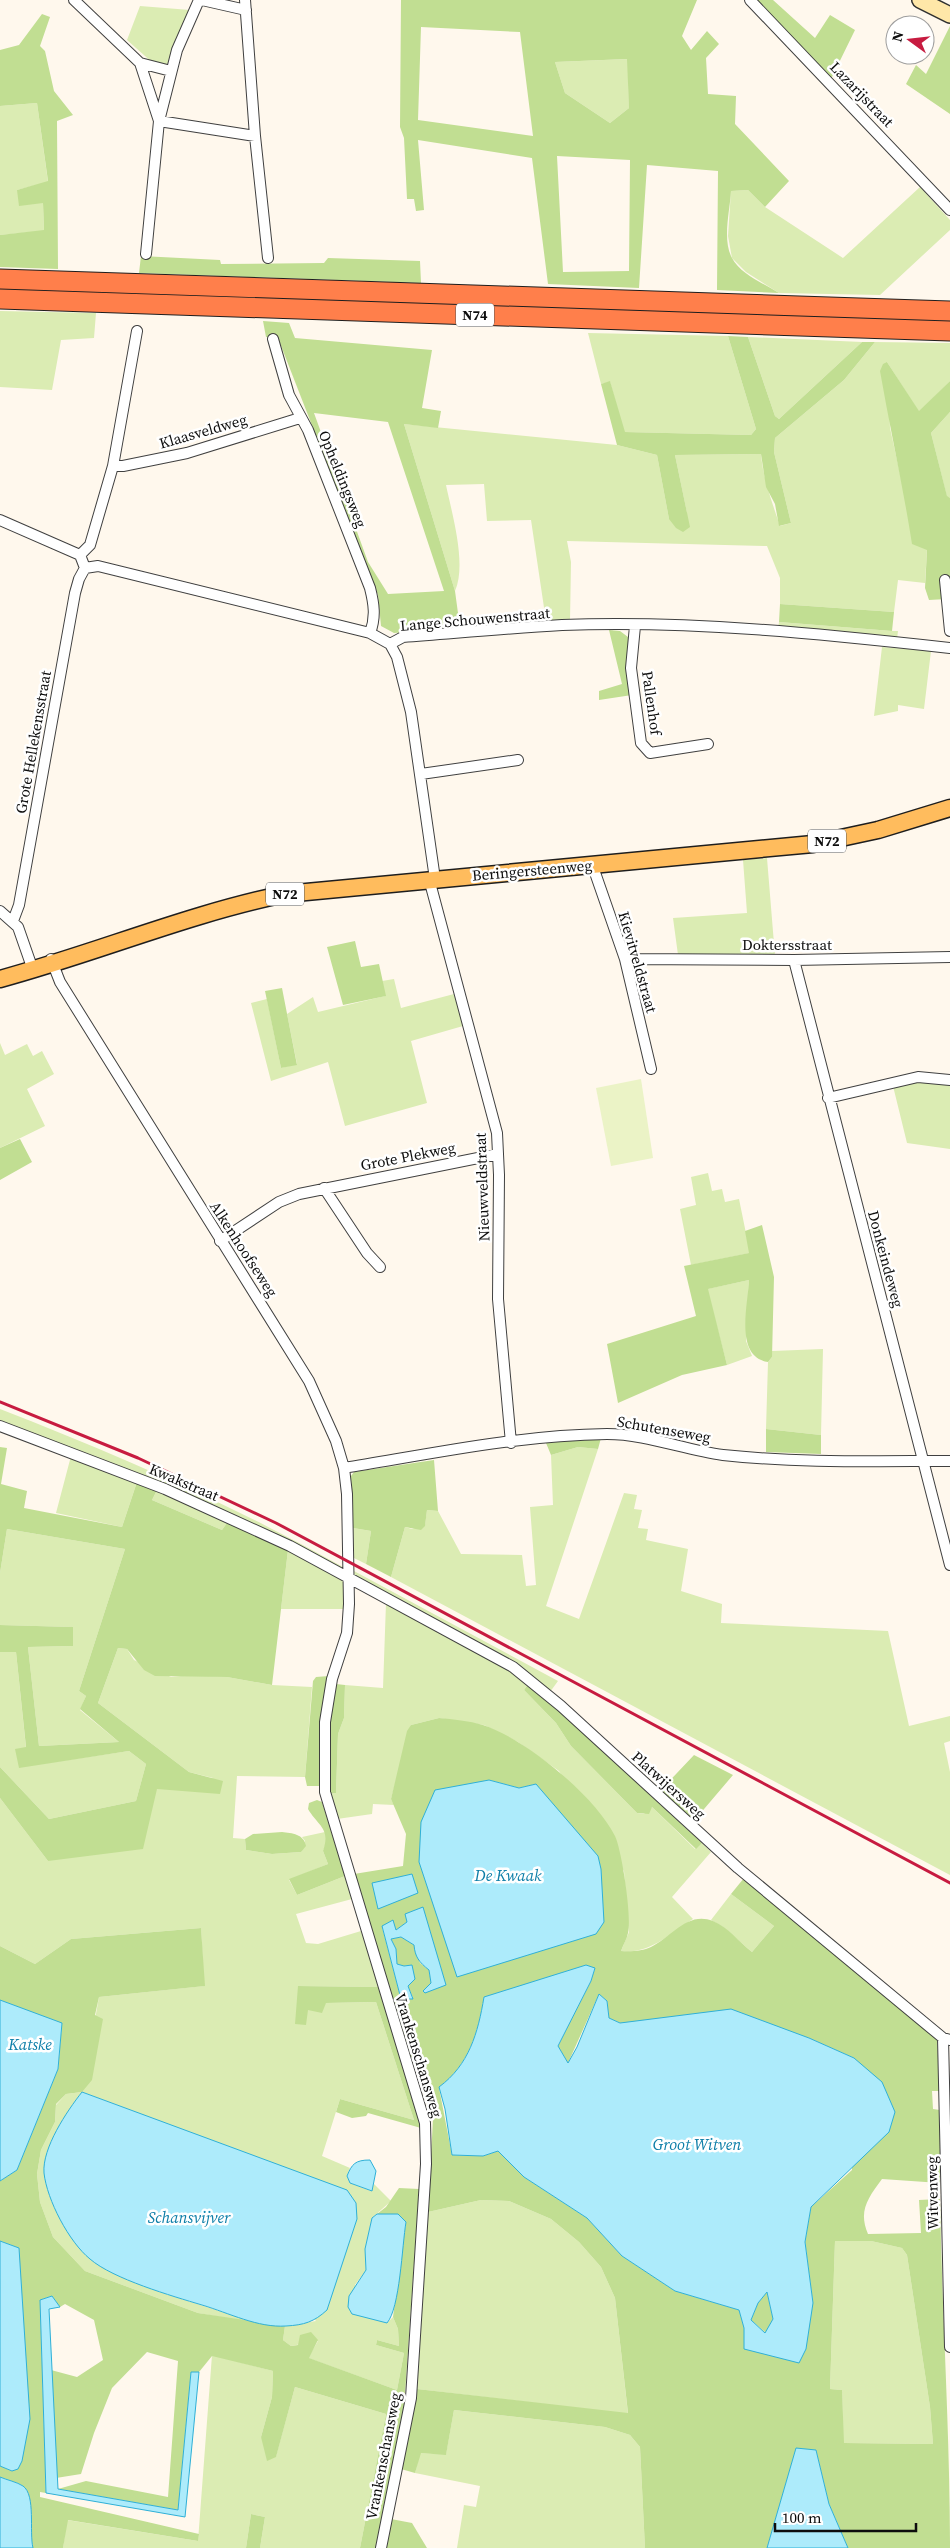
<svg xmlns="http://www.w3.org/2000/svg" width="950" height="2548" font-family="'Source Serif 4',serif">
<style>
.green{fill:#dbecb3}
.forest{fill:#c1de92;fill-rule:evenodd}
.pitch{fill:#ebf3c6}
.water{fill:#adebfb;stroke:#2fb0d7;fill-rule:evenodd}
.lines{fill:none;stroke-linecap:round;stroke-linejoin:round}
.street-casing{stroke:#404040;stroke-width:12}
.secondary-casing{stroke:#2f2f2f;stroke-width:18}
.primary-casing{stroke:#1e1e1e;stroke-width:19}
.highway-casing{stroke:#1e1e1e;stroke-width:21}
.street{stroke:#fff;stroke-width:10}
.secondary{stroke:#ffe7a8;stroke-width:15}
.primary{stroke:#ffbc5d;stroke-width:16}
.highway{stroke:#ff7f4b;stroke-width:19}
.rail{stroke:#c71b40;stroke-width:3}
.labels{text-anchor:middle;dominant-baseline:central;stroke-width:5;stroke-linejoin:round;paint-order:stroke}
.shield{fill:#fff;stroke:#565656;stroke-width:1}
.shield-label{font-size:14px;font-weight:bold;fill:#0d0d0d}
.street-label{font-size:15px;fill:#0d0d0d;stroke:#fff}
.water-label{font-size:16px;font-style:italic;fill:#0d7ea8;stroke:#fff}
</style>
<rect width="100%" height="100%" fill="#fff8ed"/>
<!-- green -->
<path class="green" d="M140,6L190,10L167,65L154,64L127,40Z
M628,59L629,108L610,123L565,93L555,62Z
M37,103L48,182L17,190L43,202L44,231L0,235V106Z
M920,187L950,220V230L880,295L779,293L746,272L732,258L728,236L731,191L748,190L765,207L843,258Z
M0,311L96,313L94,338L61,340L52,390L0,387Z
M588,333L728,336L756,429L751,435L624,432L610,382L601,384Z
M748,337L862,342L779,419L775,416Z
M875,342L950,343V381L919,412L887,362L890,428L904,492L927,549L925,583L898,580L894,612L780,604V578L767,546L567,541L571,562L570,621H546L531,520L487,521L484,484L446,485C452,514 467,564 455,591L404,424L617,445L657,455L669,519L687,513L675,455L761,454C763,479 772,502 780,526L791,523L774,452L775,438L844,380Z
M950,412V498L947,497L931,433Z
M779,622L892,631H898L897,639L778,629Z
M882,647L931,651L924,709L898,705V711L874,716Z
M767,858L775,956L678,955L673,918L747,913L743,860Z
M394,979L401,1008L454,994L463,1026L411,1041L427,1103L345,1126L328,1062L271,1081L251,1003L267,999L281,1068L297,1064L287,1014L313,997L318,1012L385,996L382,981Z
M0,1043L5,1055L27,1044L33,1056L42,1051L54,1074L27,1089L45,1126L0,1148Z
M930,1081L950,1086V1149L907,1143L893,1086Z
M708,1173L712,1191L722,1189L725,1202L739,1199L750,1253L691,1265L680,1209L696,1205L691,1177Z
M749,1280L746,1341L752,1356L727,1365L707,1289Z
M823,1349L821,1435L766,1429L768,1362L772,1357V1351Z
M0,1409C118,1455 233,1505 343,1567L342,1571L0,1423Z
M578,1447L598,1449L546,1606L579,1619L624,1493L637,1495L634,1509L642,1510L638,1528L648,1529L646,1540L688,1549L681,1591L722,1604L721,1623L888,1631L909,1726L950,1716V1741L944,1743L950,1772V1875L391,1577L405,1527L412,1529L425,1525L427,1510L438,1511L461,1554L522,1555L526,1586L536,1585L530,1507L553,1505L551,1455Z
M71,1456L137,1482L122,1527L56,1513Z
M157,1490L229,1520L222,1530L152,1500Z
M353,1528L371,1531L366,1564L354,1558Z
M7,1529L125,1549L79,1691L86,1696L80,1710L119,1742L39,1746L28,1647L73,1646L72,1627L0,1625V1573Z
M288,1550L342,1580L345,1584L343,1609H281Z
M354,1571L558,1681L550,1692L355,1579Z
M386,1603L491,1659L529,1683L524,1690L556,1723L571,1746L637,1813L644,1814L652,1807L695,1849L702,1843L711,1852L672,1897L693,1919C671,1933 649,1955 621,1951L629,1932L624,1871L559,1771L518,1742L484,1725L439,1718L411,1725L391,1799L394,1805L373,1804L372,1814L337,1819L329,1794L336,1793L338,1734L344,1718L345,1685L383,1688Z
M118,1648L127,1649L134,1660L171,1677L191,1675L227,1677L272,1685L312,1687L305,1777L237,1776L233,1838L245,1839L246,1850L272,1854L301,1852L305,1841L302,1837L325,1832L327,1841L323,1851L328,1864L289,1880L297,1895L345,1876L352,1899L296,1914L306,1943L318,1944L361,1931L380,1987L298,1986L308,2010L326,2003L376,2002L414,2120L340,2099L322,2156L350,2168L347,2176L350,2183L371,2191L374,2184L391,2201L372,2218L365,2249L366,2270L355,2285L387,2323L393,2317L398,2329L399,2346L377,2340L376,2345L404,2353L397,2390L308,2358L318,2341L291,2346L283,2340L285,2326L316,2321L133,2111L82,2092L51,2141L124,2277L166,2294L261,2324L198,2313L85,2271L53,2237L40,2202L37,2174L41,2150L55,2122L56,2105L66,2094L82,2092L99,1997L204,1986L201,1928L71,1939L35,1964L0,1946V1798L48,1861L157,1789L213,1778L189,1772L98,1703Z
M0,1652H16L26,1748L19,1767L129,1751L146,1764L136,1801L49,1819L0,1767Z
M731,1894L774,1926L752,1952L723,1927L711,1920Z
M481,2200L509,2201L551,2219L579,2242L601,2267L615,2298L628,2414L417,2389L428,2212Z
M835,2241H871L902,2248L907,2255L930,2407L933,2444L843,2443L842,2390L830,2389Z
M212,2355L273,2371L272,2397L261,2437L276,2456L295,2387L386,2414L360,2548H260L265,2517L251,2514L246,2548H63L67,2520L198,2541Z
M454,2410L605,2427L630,2435L640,2447L645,2548H457L464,2505L476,2507L480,2486L415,2473L420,2453L446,2454Z"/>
<!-- forest -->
<path class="forest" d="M401,0H697L682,36L691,50L707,31L719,44L706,58L708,94L736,96L735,124L789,181L765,207L748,190L731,191C730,211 722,240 732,258C740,274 765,284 779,293L717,290L718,171L647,165L639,288L548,284L532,158L418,140L424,210L416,211L414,199H407L404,138L400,127ZM421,27L520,32L533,136L418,120ZM627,59L629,108L610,123L565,93L555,62ZM557,156L630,160L629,271L563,272Z
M755,0H773L815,38L830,15L855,30L831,79Z
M42,14L50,17L40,46L45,51L54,91L73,115L57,121L58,269L0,267V235L44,230L43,203L19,206L17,190L48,181L37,103L0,106V50L19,45Z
M950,26V114L906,84L916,65L926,74Z
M141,256L220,260L221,264L324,263L328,258L420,261L421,283L139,273Z
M263,321L289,323L295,338L432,350L422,408L441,411L438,428L404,424L455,591L460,628L394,633L381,626L378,595L278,338L266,337ZM314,413L388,422L444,591L388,594L368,562Z
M728,336L748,337L775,416L779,419L862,342H875L844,380L775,438L774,452L791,523L779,526L775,504L766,487L761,454L675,455L690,527L683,532L676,528L669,519L657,455L617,445L601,384L610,381L625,432L751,435L756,429Z
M887,362L919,411L950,381V412L931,433L947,496L950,498V616L947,599L929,600L925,588L927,550L912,544C903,486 890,429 880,371L883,364Z
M780,604L894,612L892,631L779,622Z
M609,630L620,631L628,637L632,695L599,700V691L622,684Z
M355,941L361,967L379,964L386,996L343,1005L327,947Z
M282,988L297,1065L281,1068L265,991Z
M20,1139L32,1162L0,1180V1148Z
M762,1225L774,1277L772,1357L768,1362C734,1357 748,1305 749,1280L708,1289L727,1365L682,1375L618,1403L607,1344L696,1316L684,1266L749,1253L745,1231Z
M766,1429L821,1435V1454L766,1452Z
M601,1438L598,1449L578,1447L551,1455L546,1443Z
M0,1447L7,1448L1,1484L27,1491L24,1508L122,1527L137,1482L157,1490L152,1500L222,1530L229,1520L288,1550L272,1685L227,1677L155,1676L144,1670L127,1649L118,1648L98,1703L189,1772L223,1781L220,1794L157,1789L143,1849L48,1861L0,1798V1767L49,1819L136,1801L146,1764L129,1751L19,1768L15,1749L26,1747L16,1652H0V1625L73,1627V1646L28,1647L39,1746L119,1742L80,1709L86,1696L79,1691L125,1549L7,1529L0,1573Z
M434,1460L438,1511L427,1510L425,1526L421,1530L405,1527L391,1577L366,1564L371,1531L353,1528L351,1476L354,1472Z
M329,1676L321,1786H307L305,1777L313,1681L316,1677Z
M529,1683L702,1843L696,1849L652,1807L649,1814L637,1813L571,1746L556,1723L524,1690Z
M336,1684L345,1685L344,1718L338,1734L336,1793L329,1794V1723Z
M439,1718C453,1719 469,1721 483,1725C526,1739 595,1796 615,1836C622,1851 632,1918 628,1933C627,1939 623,1945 621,1951C630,1952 643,1951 651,1947C672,1937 687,1911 713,1921C728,1927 739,1942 752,1952L774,1926L731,1894L744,1878L937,2038L940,2091H932L933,2109L940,2110V2183L882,2179C868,2198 858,2211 868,2234L921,2233L919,2200L940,2199C942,2315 950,2431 950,2548H848L829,2504L816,2450L796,2449L767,2548H645L640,2447L630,2435L605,2427L454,2410L446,2455L421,2453L415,2473L401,2469L417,2389L628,2413L615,2298L601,2267L579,2242L551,2219L509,2201L481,2200L428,2212L433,2119L392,2002L354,1874L403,1866L406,1834L391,1799L407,1731L411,1725ZM489,1780L519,1788L536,1784L457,1977ZM407,1922L446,1985L423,1991L431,1983L429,1970L420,1963L414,1945L401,1937L391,1939L396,1949L397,1964L404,1966L412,1965L408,1986L413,1998L401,1999L382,1927L396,1930ZM595,1968L591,1981L558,2046L568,2063L599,1994L607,2001L609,2018L620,2023L770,2025L809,2038L854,2058L852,2170L811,2207L805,2242L813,2303L744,2349V2327L739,2310L675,2291L622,2256L587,2218L524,2177L498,2151L483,2156L452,2155L439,2088C469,2064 478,2033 484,1997ZM835,2241H871L902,2248L907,2255L930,2407L933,2444L844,2443L842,2390L830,2389Z
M694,1755L733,1775L693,1822L659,1792Z
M317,1800L322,1802L345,1876L297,1895L289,1879L328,1864L323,1851C331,1828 318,1826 308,1809L309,1803Z
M282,1832C292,1833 304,1834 306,1846L301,1852L272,1854L246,1850L245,1839L253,1834Z
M201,1928L205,1986L99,1997L95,2015L103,2019L92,2080L82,2092L66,2094L56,2104L55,2122L41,2150L37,2174L40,2202L53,2237L85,2271L198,2313L285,2326L283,2340L291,2346L298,2345L300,2335L311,2332L318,2340L309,2358L397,2390L404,2353L376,2345L377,2340L399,2346L398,2329L393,2317L406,2222L398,2214H377L386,2207L399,2188L419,2189L404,2409L377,2548H360L386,2414L295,2387L276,2457L267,2461L261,2437L272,2397L273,2371L212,2356L199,2372H191L178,2510L58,2489L86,2481L168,2497L178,2361L147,2352L112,2388L94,2433L81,2474L56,2478L51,2370L77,2377L103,2360L94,2320L65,2304L60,2307L52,2296L40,2300L46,2493L40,2492V2497L199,2534L198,2541L68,2520L63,2548H33C29,2531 36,2496 23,2486C17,2482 7,2480 0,2477V2466L12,2471L19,2248L0,2241V2181L17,2170L58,2069L62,2024L0,2000V1946L35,1964L71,1939Z
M298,1986L380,1987L421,2128L368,2113L366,2116L352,2118L336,2112L340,2099L414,2120L376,2002L326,2003L322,2013L308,2010L306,2025L295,2024Z
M767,2292L773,2319L766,2333L751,2320L758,2303Z
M251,2514L265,2517L260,2548H246Z
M391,2519L412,2523L427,2548H386Z"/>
<!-- pitch -->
<path class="pitch" d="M641,1079L653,1158L611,1166L596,1088Z"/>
<!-- water -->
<path class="water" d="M489,1780L519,1788L536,1784L598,1856L601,1869L604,1922L596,1934L457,1977L419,1862L421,1822L435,1790Z
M412,1874L418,1893L378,1909L372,1883Z
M423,1907L446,1985L425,1993L423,1991L431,1983L429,1970C419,1962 415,1957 414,1945L401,1937L391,1939L396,1949L397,1964L404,1966L412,1965L415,1979L408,1986L413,1999H401L382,1926L393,1920L396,1930L407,1922L405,1914Z
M586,1965L595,1968L591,1981L558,2046L568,2063L577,2047L599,1994L607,2001L609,2018L620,2023L731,2009L809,2038L854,2058L882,2082L895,2112L889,2132L811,2207L805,2242L813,2303L806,2349L799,2363L744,2349V2328L739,2310L675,2291L622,2256L587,2218L524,2177L498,2151L483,2156L452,2155L445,2109L439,2087C469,2065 478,2033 484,1997ZM767,2292L773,2319L765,2333L751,2320L758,2303Z
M0,2000L62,2023L58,2069L17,2170L0,2181Z
M82,2092L347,2190L356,2203L357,2219L327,2310C314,2322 304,2325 286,2326C258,2328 229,2313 202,2305C172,2296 113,2279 90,2259C69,2242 47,2200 44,2173C42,2148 67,2111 82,2092Z
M370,2160L376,2171L372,2191L350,2183L347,2176C352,2164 355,2160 370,2160Z
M377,2214H398L406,2222C402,2246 400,2308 387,2323L352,2314L348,2307L349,2296L366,2270L365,2249L372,2218Z
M0,2241L19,2248L30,2419L22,2461L18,2469L12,2471L0,2466Z
M52,2296L60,2307L49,2309L58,2489L178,2510L191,2372H199L185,2517L46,2493L40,2300Z
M796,2448L816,2450L829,2504L848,2548H767Z
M0,2477C7,2480 17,2482 23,2486C36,2495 29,2532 33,2548H0Z"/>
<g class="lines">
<!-- street casing -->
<g class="street-casing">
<path id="street" d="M74,0L140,63L159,121L255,136
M202,0L246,10
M245,0L255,136L268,258
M750,0L950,210
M140,63L171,71
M146,254L159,121L177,50L199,0
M273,339L289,395L308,430L370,588C374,604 376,617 370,633
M113,466H123L187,453L300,418
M0,520L80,555L85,568L98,566L370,633L390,644
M80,555L90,545L113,466L137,331
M945,580L950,631
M635,626L631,668L641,743L650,753L708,744
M390,644L403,637C456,633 509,628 562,625C691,620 822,634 950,648
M390,644L397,657L411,712L435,879
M421,774L518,760
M592,864L625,959L651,1069
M429,879L497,1133L499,1175L498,1299L511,1443
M0,911L18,927L33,970
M13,921L19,905L75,593L79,579L85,568
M51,959L60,982L309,1381L336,1441L344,1468L347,1494L349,1604L347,1633L332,1679L325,1722V1792L425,2123L426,2164L411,2398L381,2548
M625,959L794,960L950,957
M794,960L950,1565
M828,1098L918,1077L950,1080
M324,1188L367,1253L380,1267
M220,1241L279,1202L299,1194L498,1154
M0,1426L165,1489L290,1546L513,1667L561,1706L738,1868L943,2038L950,2040
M344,1468C430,1454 519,1435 607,1434C647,1434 684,1450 723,1455C797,1463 875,1461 950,1461
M943,2038L950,2347"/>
</g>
<!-- secondary casing -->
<g class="secondary-casing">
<path id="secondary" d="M920,0L950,15"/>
</g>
<!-- primary casing -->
<g class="primary-casing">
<path id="primary" d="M0,979C96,953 188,914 285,894L813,844L878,830L950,808"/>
</g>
<!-- highway casing -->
<g class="highway-casing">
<path id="highway" d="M0,279L950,311
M0,299L950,331"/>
</g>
<!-- street -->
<use href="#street" class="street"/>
<!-- secondary -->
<use href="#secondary" class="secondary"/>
<!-- primary -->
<use href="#primary" class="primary"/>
<!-- highway -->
<use href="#highway" class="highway"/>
<!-- rail -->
<path class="rail" d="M0,1402L138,1458L276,1523L950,1883"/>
</g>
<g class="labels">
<!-- shield labels -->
<g class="shield">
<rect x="456" y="303.5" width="38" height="23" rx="4"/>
<rect x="808" y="829.5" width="38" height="23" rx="4"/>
<rect x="266" y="882.5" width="38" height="23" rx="4"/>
</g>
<g class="shield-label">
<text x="475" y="315">N74</text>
<text x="827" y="841">N72</text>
<text x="285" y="894">N72</text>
</g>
<!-- street labels -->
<g class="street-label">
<text transform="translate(862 94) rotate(46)">Lazarijstraat</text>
<text transform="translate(203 431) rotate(-16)">Klaasveldweg</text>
<text transform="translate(343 479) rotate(68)">Opheldingsweg</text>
<text transform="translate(475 619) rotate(-5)">Lange Schouwenstraat</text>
<text transform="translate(652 703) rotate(82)">Pallenhof</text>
<text transform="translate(33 742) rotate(-80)">Grote Hellekensstraat</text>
<text transform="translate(532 870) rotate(-5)">Beringersteenweg</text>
<text x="787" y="944">Doktersstraat</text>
<text transform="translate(638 962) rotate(74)">Kievitveldstraat</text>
<text transform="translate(408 1156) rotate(-11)">Grote Plekweg</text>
<text transform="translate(482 1187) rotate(-92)">Nieuwveldstraat</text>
<text transform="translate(244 1249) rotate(57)">Alkenhoofseweg</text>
<text transform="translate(886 1259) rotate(75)">Donkeindeweg</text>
<text transform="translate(664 1429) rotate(10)">Schutenseweg</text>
<text transform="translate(184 1482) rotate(23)">Kwakstraat</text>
<text transform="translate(669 1785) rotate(42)">Platwijersweg</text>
<text transform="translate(419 2055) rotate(73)">Vrankenschansweg</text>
<text transform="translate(932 2193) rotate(-91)">Witvenweg</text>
<text transform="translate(383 2456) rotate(-79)">Vrankenschansweg</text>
</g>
<!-- water labels -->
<g class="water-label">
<text x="508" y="1875">De Kwaak</text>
<text x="30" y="2044">Katske</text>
<text x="697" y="2144">Groot Witven</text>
<text x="189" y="2217">Schansvijver</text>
</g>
</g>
<!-- north arrow -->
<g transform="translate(910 40) rotate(285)"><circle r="24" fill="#ffffff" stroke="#9e9e9e"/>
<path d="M0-4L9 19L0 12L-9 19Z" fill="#c71b40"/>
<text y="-8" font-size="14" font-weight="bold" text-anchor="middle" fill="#0d0d0d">N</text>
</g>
<!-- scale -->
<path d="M775 2523v8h141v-8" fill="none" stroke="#0d0d0d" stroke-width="2.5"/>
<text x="782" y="2523" font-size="15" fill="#0d0d0d" stroke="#ffffff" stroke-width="4" paint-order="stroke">100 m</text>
</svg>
